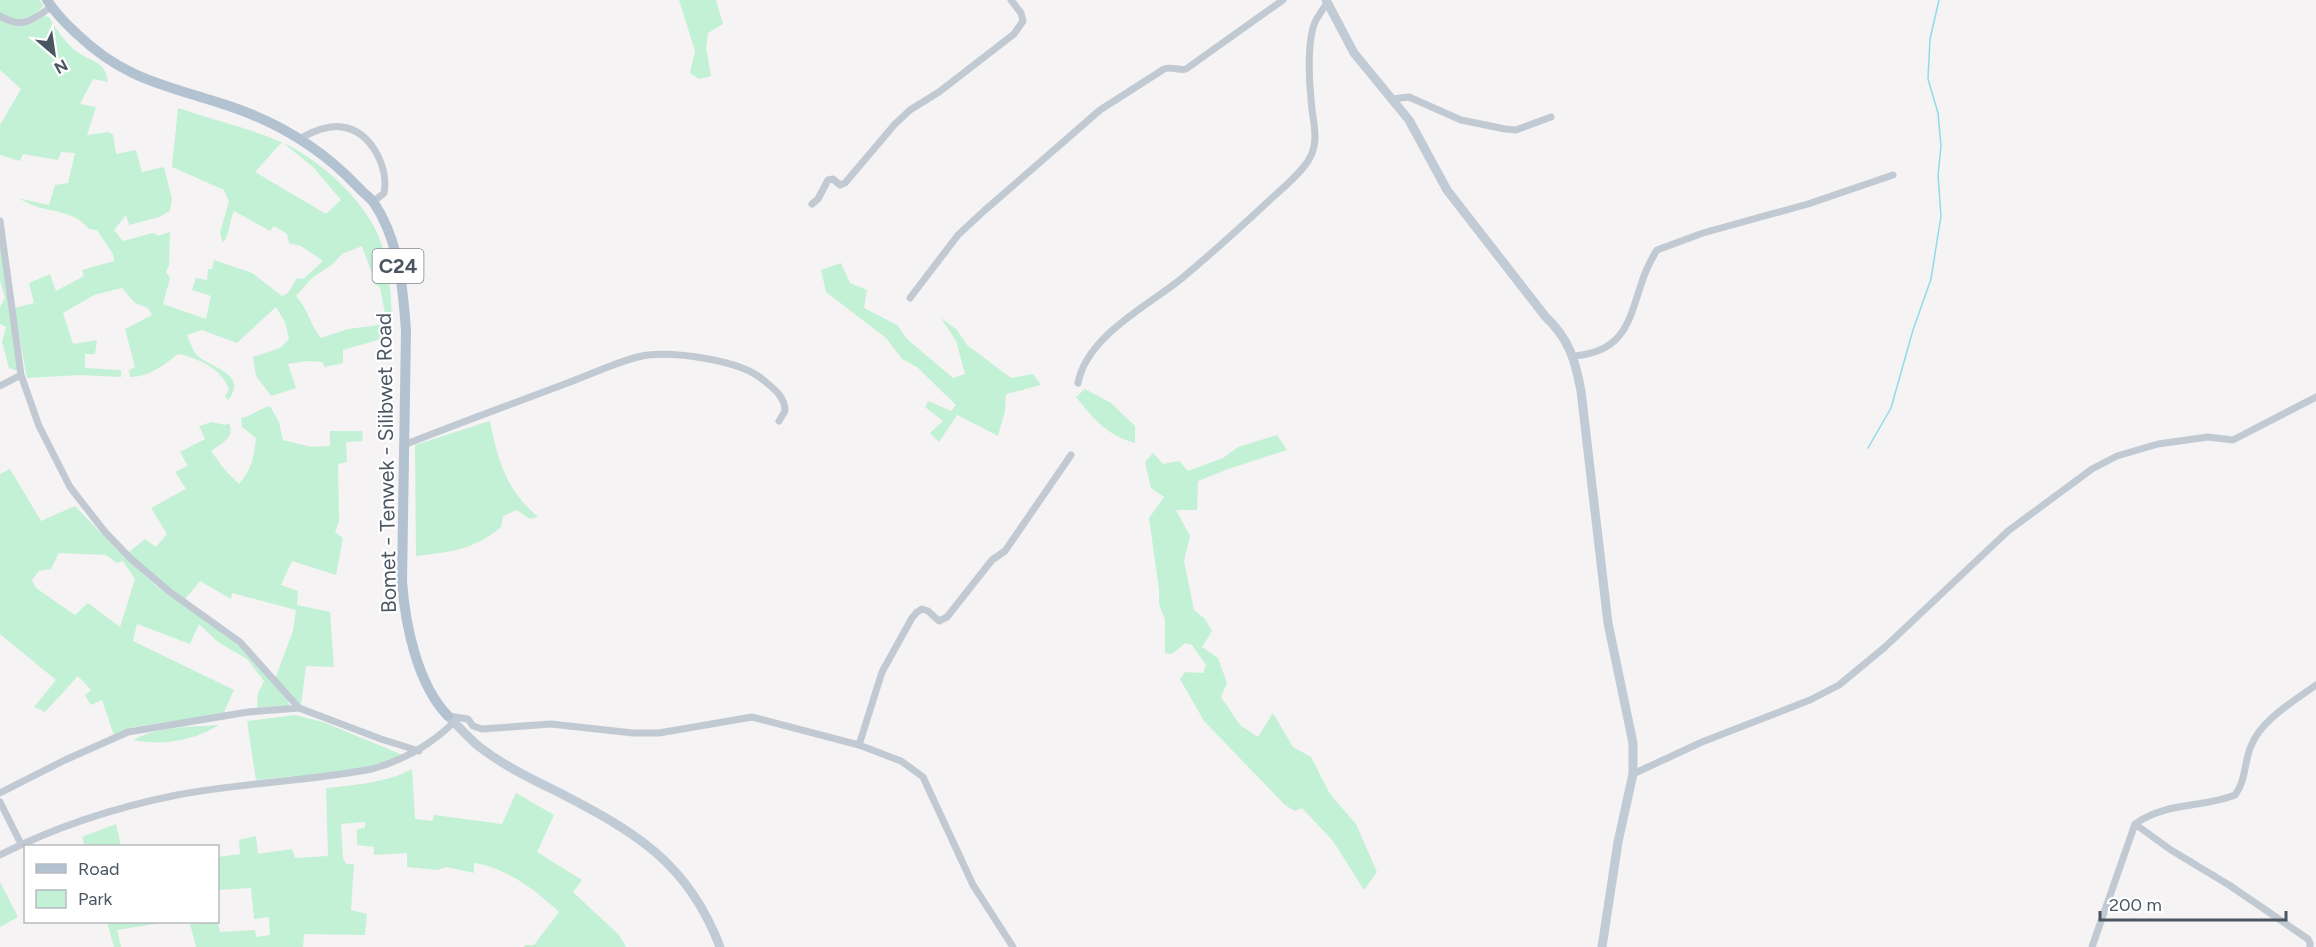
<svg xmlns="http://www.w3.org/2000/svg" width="2316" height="947" font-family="Figtree,sans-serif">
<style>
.green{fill:#c3f1d5;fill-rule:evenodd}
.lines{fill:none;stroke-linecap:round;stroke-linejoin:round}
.stream{stroke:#90daee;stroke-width:1.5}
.street{stroke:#c1cad2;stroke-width:7}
.secondary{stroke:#c1cbd6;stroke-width:9}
.primary{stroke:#b3c2d1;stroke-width:10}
.labels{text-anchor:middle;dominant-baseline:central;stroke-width:4.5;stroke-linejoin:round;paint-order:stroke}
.shield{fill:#fff;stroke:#808990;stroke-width:1.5}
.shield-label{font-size:20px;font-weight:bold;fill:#4a5661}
.street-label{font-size:21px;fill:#4a5661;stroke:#fff}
</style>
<rect width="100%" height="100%" fill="#f5f3f3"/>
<!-- green -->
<path class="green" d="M0,0H40L43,6C29,22 19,22 0,13Z
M679,0H716L723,24L708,33L706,48L711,76L699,79L690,73L695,51Z
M44,16L49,17C57,30 64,41 76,51C91,63 105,59 108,82L93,79L80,104L96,107L87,135L109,132L113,135L116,154L136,150L142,172L164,167L172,199L170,211L159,217L129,225L126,215L114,230L123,241L153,233L158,236L170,232L169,265L166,272L170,278L163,304L206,319L211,296L192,290L196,278L207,280L208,269H212L214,260L252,273L282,296L288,293L297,278L303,279L323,261L301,246L289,243L287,234L274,226L270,231L234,211C229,221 230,234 223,243L220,233L229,201L224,190L172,167L178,108C213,120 250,128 283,143C320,159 369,204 381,243C391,273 392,307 392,338L388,330L381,339L343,350V363L325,367L322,362L307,361L288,364L296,388L271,396L256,376L253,357L280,348L289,339L285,322L276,307L237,343L202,330L187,335C189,340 192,348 195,353C207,368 250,372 228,400L225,396L229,390C223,369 198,358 178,354C164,365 149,377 130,377L129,370L135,367L125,329L152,315L148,308L135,303L122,288L94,295L63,313L73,344L97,340L95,354H85V368L121,370V377L80,375L27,378L14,308L34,303L29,283L50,274L56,291L84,276L82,270L114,261L113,254L97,230L89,229C74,211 56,213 35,206C29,204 23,200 17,198L49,205L55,185L68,183L75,153L61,152L58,160L23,154L20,161L0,155V125L21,89L0,70V19C20,30 26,28 44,16ZM282,142L313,167L341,200L326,214L255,172ZM362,246L376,285L380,287L387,324L348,329L321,338C310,325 308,309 296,296L312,278L333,264L342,254Z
M0,242L18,371L9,368L2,342L6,327L0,324V307L5,298L0,281Z
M841,263L850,283L867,290L864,308L897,325L907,339L953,378L965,374L956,341L941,318L957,330L967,345L1011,378L1033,374L1041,385L1006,394L1005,411L998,436L957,415L939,442L930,433L943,421L925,407L928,401L951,411L956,405L917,367L902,359L886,338L826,292L821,270Z
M1085,389L1111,403L1135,426V443C1105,434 1095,420 1076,397Z
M270,406L279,422L283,440L311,447L330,446V431H362L363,441L346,442L347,462L338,464L339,522L335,532L343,538L336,575L292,561L281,585L298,591L297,605L330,612L334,667L306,666L301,705L275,679L293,631L296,610L232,593L231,599L200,581L185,599L154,576L128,553L145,539L156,547L167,534L151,508L186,489L175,472L188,466L180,452L205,439L199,426L212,422L225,425L229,423C235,438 223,442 211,451L224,469L239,484C252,470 254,456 256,438L242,427L241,418C253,416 259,408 270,406Z
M490,421C498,462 506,489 538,517L530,519L517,510L503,516L501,527C474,550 450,552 416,556L415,445Z
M1277,435L1287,450L1231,468L1198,481L1197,510H1176L1190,536L1184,561L1194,610L1205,619L1212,631L1202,647L1218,658L1227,683L1221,697L1240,725L1258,737L1273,713L1293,747L1311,757L1330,794L1356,824L1377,872L1364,890L1333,841L1302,808L1295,811L1285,805L1204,721L1180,679L1185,672L1203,673L1206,665L1192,645L1185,643L1172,654L1165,653V620L1159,604V590L1149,518L1164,497L1151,488L1145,462L1153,453L1163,464L1179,461L1188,471L1223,458L1238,447Z
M10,469L41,521L75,506L117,550L156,586L216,626L243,649L286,698L290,706L257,708L258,693L264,681L247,659L218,642L199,624L190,644L137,624L133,641L234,690L223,714L133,727L114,735L102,700L91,705L85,695L91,690L78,676L45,712L34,707L56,680L0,634V474ZM59,553L106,555L117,563L123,561L135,579L120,627L88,603L75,615L36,588L32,580L39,571L51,569Z
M295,715L323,722L405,756C359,774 305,774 256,780L247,721Z
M219,725C192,741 163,746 133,740C158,726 191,727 219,725Z
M412,769L415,819L432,821L434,815L502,824L516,793L554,815L537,852L582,880L573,892L619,935L626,947H524L525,945H534L559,912C536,890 505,867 474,863V873L446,867L437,870L407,867V853L374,855V847L357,845V829L365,828V822L341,824L343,858L346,864H354L351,910L367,914L365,935L304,934L303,947H196L190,924L218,922L220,932L255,930L256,937L270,935L269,917L254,919L251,888L218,890V857L240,854L239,840L256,836L258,854L292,849L295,858L328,856L326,788C355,785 386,783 412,769Z
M116,824L121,846H85L82,837Z
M0,882L18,917L0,927Z
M107,922H168L117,930L121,947H114Z"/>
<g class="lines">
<!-- stream -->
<path class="stream" d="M1868,448L1891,408L1913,330L1931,279L1941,216L1938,175L1941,146L1938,113L1928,79L1930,39L1939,0"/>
<!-- street -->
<path class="street" d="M0,16C23,29 31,21 51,7
M1392,99L1409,97L1461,120L1505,129L1516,130L1551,117
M301,138C312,132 329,125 342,127C371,131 389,167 384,193L373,202
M812,204L818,199L828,180L833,179L840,185L845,183L895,124L910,110L939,92L1014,34L1023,21L1021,13L1011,0
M0,221L21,375L39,426L70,487L105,532L131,559L170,592L240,642L299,708
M910,298L958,235L985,210L1100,110L1164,69C1172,66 1179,71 1186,69L1283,0
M1573,356C1642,351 1627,295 1657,250L1703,233L1808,204L1893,175
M1078,383C1087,336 1146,307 1181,279C1212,253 1243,225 1273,197C1285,186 1299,175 1308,161C1321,141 1312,121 1311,99C1309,79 1307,41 1315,22C1318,16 1323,9 1327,3
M0,386L21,375
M404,445C459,423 515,403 570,382C592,374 625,358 648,355C677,352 739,360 762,379C773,388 785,396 785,411L779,421
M448,716L468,719L473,726L482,729L551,724L633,733H659L752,717L859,745L901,761L923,777L973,885L1013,947
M859,745L882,672L912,618L917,612L922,609L928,611L939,621L947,617L992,560L1005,551L1071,455
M1633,774L1702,742L1810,700L1839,685L1885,647L2008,531L2092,469L2117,456L2158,444L2208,437L2233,440L2316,397
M0,793L65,760L128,732L248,712L299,708L381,739L419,751
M0,802L21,844
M2135,824L2171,850L2229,885L2308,939L2310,943V947
M0,855C55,827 117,807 177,795C242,783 308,781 372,769C404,760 430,746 454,722
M2092,947L2135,824C2165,802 2203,808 2235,795C2246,781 2244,762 2251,746C2261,720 2294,701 2316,685"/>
<!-- secondary -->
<path class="secondary" d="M1326,0L1354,53L1409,120L1447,190L1545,316C1569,339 1575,359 1581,391L1608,623L1633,743V774L1618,842L1602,947
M448,716C458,726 467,736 477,745C501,764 529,778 556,791C634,831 688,862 720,947"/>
<!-- primary -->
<path class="primary" d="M47,0C55,13 66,24 77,34C127,82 171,86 232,107C282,124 322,149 358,187C363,193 370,197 374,203C399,240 403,288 406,331L402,581C405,624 417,684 448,716"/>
</g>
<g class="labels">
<!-- shield labels -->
<rect class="shield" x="372.5" y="249" width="51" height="34" rx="4.5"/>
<g class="shield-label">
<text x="398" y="266">C24</text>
</g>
<!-- street labels -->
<g class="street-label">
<text transform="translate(386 463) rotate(-91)">Bomet - Tenwek - Silibwet Road</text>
</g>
</g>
<!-- legend -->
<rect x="24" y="845" width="195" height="78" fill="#ffffff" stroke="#b7bbc0" stroke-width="1.5"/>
<rect x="36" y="864" width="30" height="9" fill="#b3c2d1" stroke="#b7bbc0" stroke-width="1.5"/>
<text x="78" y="875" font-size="18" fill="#4a5661">Road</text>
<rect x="36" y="890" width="30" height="18" fill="#c3f1d5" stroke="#b7bbc0" stroke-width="1.5"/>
<text x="78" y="905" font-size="18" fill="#4a5661">Park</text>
<!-- north arrow -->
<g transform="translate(54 54) rotate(151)" stroke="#ffffff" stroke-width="4.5" paint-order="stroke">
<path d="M0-4.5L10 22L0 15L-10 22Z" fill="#4a5661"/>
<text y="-9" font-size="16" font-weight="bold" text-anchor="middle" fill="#4a5661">N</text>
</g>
<!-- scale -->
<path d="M2100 911v9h186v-9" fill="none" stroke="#4a5661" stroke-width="3"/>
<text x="2109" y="911" font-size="18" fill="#4a5661" stroke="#ffffff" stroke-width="4.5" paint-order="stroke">200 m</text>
</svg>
